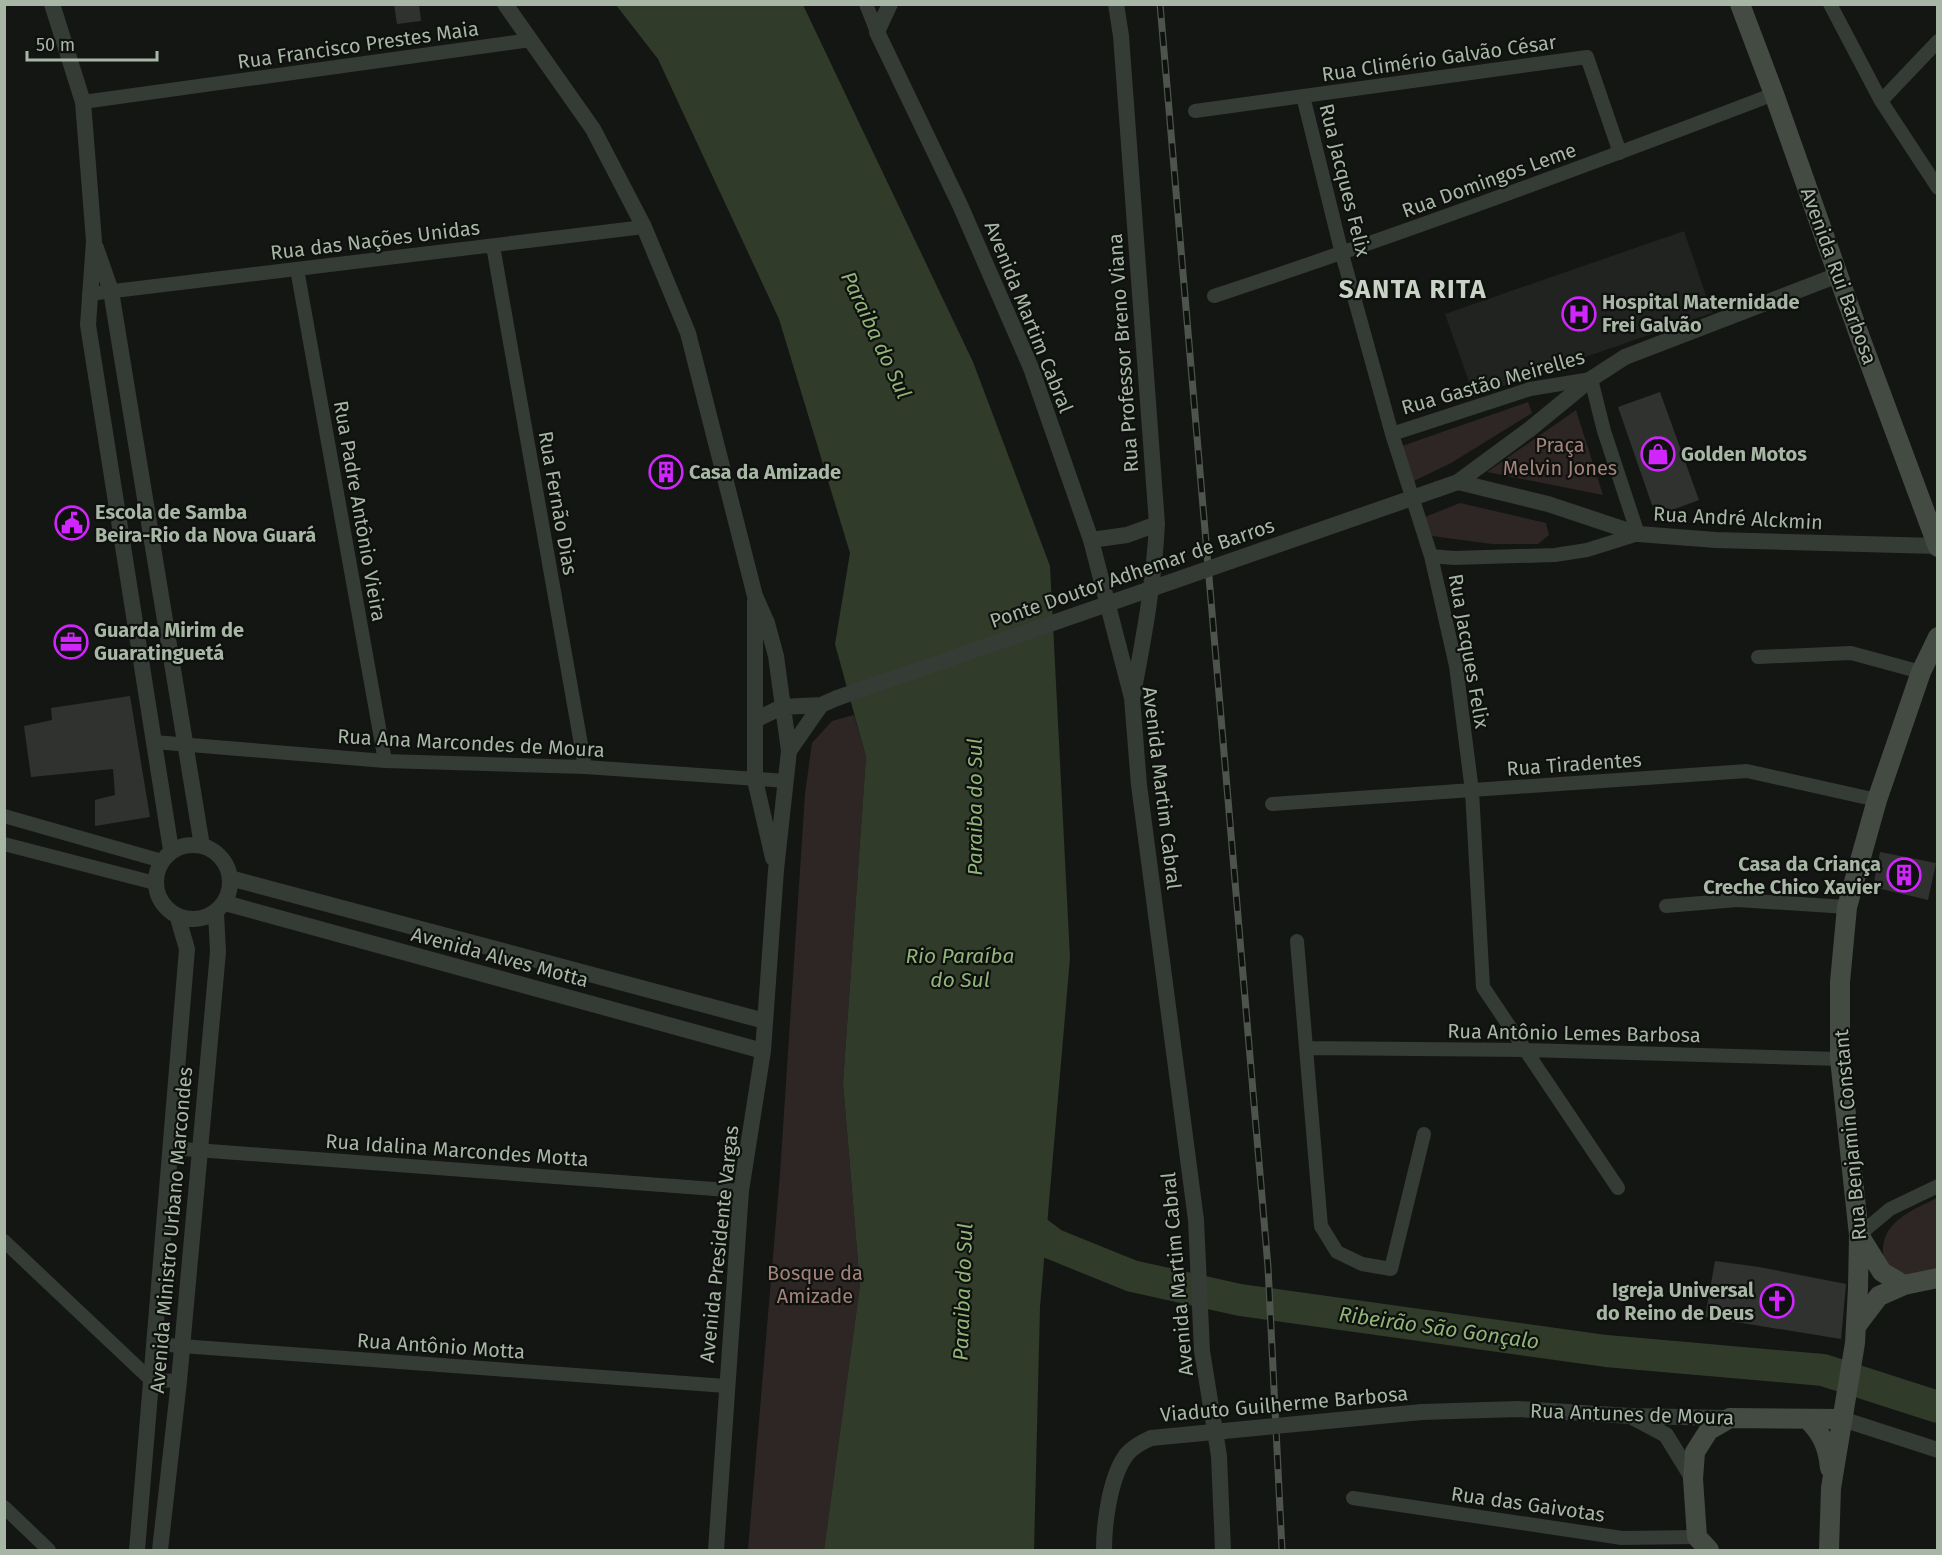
<svg xmlns="http://www.w3.org/2000/svg" width="1942" height="1555" font-family="'Fira Sans',sans-serif">
<style>
.built{fill:#202320}
.green{fill:#2e2624}
.water{fill:#313b29}
.lines{fill:none;stroke-linecap:round;stroke-linejoin:round}
.river{stroke:#313b29;stroke-width:32}
.building{fill:#2f322f}
.minor{stroke:#353b35;stroke-width:14}
.tertiary{stroke:#353b35;stroke-width:16}
.secondary{stroke:#444b43;stroke-width:20}
.rail-casing{stroke:#4d544c;stroke-width:7}
.rail{stroke:#0f110f;stroke-width:4.5;stroke-dasharray:14;stroke-linecap:butt}
.tertiary-bridge{stroke:#353b35;stroke-width:16}
.labels{text-anchor:middle;dominant-baseline:central;stroke-width:4.5;stroke-linejoin:round;paint-order:stroke}
.street-label{font-size:20px;fill:#a8b7a5;stroke:#0f110f}
.poi-label{font-size:20px;font-weight:bold;fill:#a8b7a5;stroke:#0f110f;text-anchor:start}
.park-label{font-size:20px;fill:#a3827a;stroke:#0f110f}
.water-label{font-size:21px;font-style:italic;fill:#91b579;stroke:#0f110f}
.district-label{font-size:26px;font-weight:bold;letter-spacing:1.5px;fill:#c8d3c6;stroke:#0f110f}
</style>
<rect width="100%" height="100%" fill="#141614"/>
<!-- built -->
<path class="built" d="M1684,231L1712,313L1474,396L1445,314Z"/>
<!-- green -->
<path class="green" d="M1528,402L1532,413L1451,463L1412,482L1402,446Z
M1576,410L1603,495L1487,472Z
M1460,503L1546,523L1549,535L1538,544H1492L1432,536L1425,517Z
M854,715L866,757L843,1083L860,1285L824,1550H748L780,1174L805,794L812,743L832,721Z
M1937,1198V1271L1909,1277L1889,1267C1886,1262 1882,1255 1883,1249C1884,1220 1915,1209 1937,1198Z"/>
<!-- water -->
<path class="water" d="M616,5H803L973,362L1050,566L1070,958L1040,1307L1034,1550H824L860,1285L843,1083L866,757L835,644L850,553L779,319L658,59Z"/>
<g class="lines">
<!-- river -->
<path class="river" d="M1011,1212L1053,1244L1132,1276L1240,1300L1606,1351L1823,1370L1938,1407"/>
</g>
<!-- building -->
<path class="building" d="M394,4H419L421,21L397,24Z
M1660,392L1699,500L1672,510L1652,505L1618,407Z
M671,458L676,484L662,487L656,461Z
M130,696L150,817L95,826V800L115,795L113,769L31,777L24,726L52,720L51,708Z
M1880,852L1936,863L1928,900L1873,887Z
M1715,1261L1759,1267L1846,1284L1841,1339L1705,1317Z"/>
<g class="lines">
<!-- minor -->
<path class="minor" d="M866,4L877,32
M1830,4L1881,101L1938,188
M1303,96L1342,254L1392,434L1431,556L1456,666L1472,791L1483,987L1618,1188
M1881,101L1938,41
M83,102L531,40
M1195,111L1587,57L1620,153
M493,246L585,767
M297,269L385,761
M89,294L644,227
M1214,296C1402,234 1589,165 1774,94
M1392,434L1530,389L1591,379L1604,431L1638,534L1587,550L1555,555L1454,558L1431,556
M1758,657L1851,653L1921,672
M154,742L385,761L585,767L786,781
M1272,804L1747,771L1877,800
M4,816L162,861
M4,844L155,883
M1666,906L1737,900L1847,907
M1297,941L1321,1226L1337,1252L1362,1264L1391,1269L1424,1134
M1306,1048L1526,1050L1840,1059
M170,1148L741,1191
M1859,1235L1890,1209L1938,1186
M4,1241L151,1380L179,1381
M154,1344L726,1386
M1353,1498L1622,1538L1697,1537
M4,1507L49,1550"/>
<!-- tertiary -->
<path class="tertiary" d="M52,4L83,102L94,241L88,325L171,850
M505,4L593,129L644,227L688,333L755,596L767,623L776,656L789,751L776,870L763,1051L741,1191L716,1550
M890,4L877,32L960,205L1031,368L1091,540L1132,698L1139,785L1196,1220L1202,1351L1219,1456L1223,1550
M1116,4L1121,36L1157,524C1154,582 1144,637 1133,694
M96,248L111,291L202,846
M1458,482L1548,504L1638,534L1716,540L1937,546
M1438,489L1458,482L1530,429L1591,379L1625,357L1838,275
M1091,540L1127,535L1157,524
M755,601V780L773,858
M755,720L782,707L821,705L837,698
M789,751L821,705
M156 882a37 37 0 1 1 74 0a37 37 0 1 1-74 0Z
M230,878L765,1021
M225,903L763,1051
M1422,1412L1518,1409L1631,1416L1730,1418
M1634,1418L1666,1435L1693,1479
M1842,1419L1938,1450
M137,1550L187,949L178,918
M160,1550L179,1381L218,952L216,913
M1104,1550C1104,1523 1110,1476 1127,1454C1134,1446 1142,1442 1151,1438"/>
<!-- secondary -->
<path class="secondary" d="M1740,4L1774,94L1861,340L1938,547
M1859,1235L1882,1272L1904,1285
M1857,1325L1879,1296L1904,1285L1938,1278
M1807,1419C1822,1433 1828,1447 1830,1468
M1709,1550L1697,1537L1693,1479L1695,1452L1709,1430L1730,1418L1842,1419
M1829,1550L1831,1488L1855,1343L1858,1288L1859,1235L1840,1059V982L1847,907L1877,800L1921,672L1938,637"/>
<!-- rail casing -->
<g class="rail-casing">
<path id="rail" d="M1160,4L1268,1267L1282,1550"/>
</g>
<!-- rail -->
<use href="#rail" class="rail"/>
<!-- tertiary-bridge -->
<path class="tertiary-bridge" d="M837,698L1438,489
M1151,1438L1422,1412"/>
</g>
<!-- icons -->
<defs>
<g id="hospital-ring" transform="scale(1.725)"><circle r="9.5" fill="#0f110f" stroke="#d125fd" stroke-width="1.5"/><path d="M-5-5h3v3.5h4V-5h3V5h-3V1.5h-4V5h-3Z" fill="#d125fd"/></g>
<g id="shop-ring" transform="scale(1.725)"><circle r="9.5" fill="#0f110f" stroke="#d125fd" stroke-width="1.5"/><path d="M-5-2.5h2.3a2.7 3.5 0 0 1 5.4 0H5L5.5 6h-11ZM-1.5-2.5h3a1.5 2.3 0 0 0-3 0Z" fill="#d125fd"/></g>
<g id="building-ring" transform="scale(1.725)"><circle r="9.5" fill="#0f110f" stroke="#d125fd" stroke-width="1.5"/><path d="M-4-6H4V6H1V3H-1V6H-4ZM-2.5-4.3h1.7v1.8h-1.7ZM.8-4.3h1.7v1.8H.8ZM-2.5-1h1.7V.8h-1.7ZM.8-1h1.7V.8H.8Z" fill="#d125fd"/></g>
<g id="civic-ring" transform="scale(1.725)"><circle r="9.5" fill="#0f110f" stroke="#d125fd" stroke-width="1.5"/><path d="M-.6-6.5H3V-4.5H.6V-3L4-1V1h2V6H-6V1h2V-1L-.6-3ZM-1.2 2.5V6h2.4V2.5Z" fill="#d125fd"/></g>
<g id="office-ring" transform="scale(1.725)"><circle r="9.5" fill="#0f110f" stroke="#d125fd" stroke-width="1.5"/><path d="M-6-3h4V-5.5h4V-3h4V5H-6ZM-1-4.5V-3h2v-1.5ZM-6 0V1H6V0Z" fill="#d125fd"/></g>
<g id="church-ring" transform="scale(1.725)"><circle r="9.5" fill="#0f110f" stroke="#d125fd" stroke-width="1.5"/><path d="M-1.2-6h2.4v3.5h3.3v2.4h-3.3V6h-2.4V-.1h-3.3v-2.4h3.3Z" fill="#d125fd"/></g>
</defs>
<g fill-rule="evenodd">
<use href="#hospital-ring" x="1579" y="314"/>
<use href="#shop-ring" x="1658" y="454"/>
<use href="#building-ring" x="666" y="472"/>
<use href="#civic-ring" x="72" y="523"/>
<use href="#office-ring" x="71" y="642"/>
<use href="#building-ring" x="1904" y="875"/>
<use href="#church-ring" x="1777" y="1301"/>
</g>
<g class="labels">
<!-- street labels -->
<g class="street-label">
<text transform="translate(358 45) rotate(-8)">Rua Francisco Prestes Maia</text>
<text transform="translate(1439 58) rotate(-8)">Rua Climério Galvão César</text>
<text transform="translate(1345 180) rotate(76)">Rua Jacques Felix</text>
<text transform="translate(1489 180) rotate(-20)">Rua Domingos Leme</text>
<text transform="translate(375 240) rotate(-7)">Rua das Nações Unidas</text>
<text transform="translate(1839 276) rotate(70)">Avenida Rui Barbosa</text>
<text transform="translate(1029 317) rotate(68)">Avenida Martim Cabral</text>
<text transform="translate(1123 353) rotate(-94)">Rua Professor Breno Viana</text>
<text transform="translate(1493 382) rotate(-16)">Rua Gastão Meirelles</text>
<text transform="translate(558 503) rotate(80)">Rua Fernão Dias</text>
<text transform="translate(360 511) rotate(80)">Rua Padre Antônio Vieira</text>
<text transform="translate(1738 518) rotate(3)">Rua André Alckmin</text>
<text transform="translate(1132 573) rotate(-19)">Ponte Doutor Adhemar de Barros</text>
<text transform="translate(1469 651) rotate(80)">Rua Jacques Felix</text>
<text transform="translate(471 743) rotate(3)">Rua Ana Marcondes de Moura</text>
<text transform="translate(1574 764) rotate(-4)">Rua Tiradentes</text>
<text transform="translate(1162 788) rotate(83)">Avenida Martim Cabral</text>
<text transform="translate(500 957) rotate(15)">Avenida Alves Motta</text>
<text transform="translate(1574 1033) rotate(1)">Rua Antônio Lemes Barbosa</text>
<text transform="translate(1850 1135) rotate(-95)">Rua Benjamin Constant</text>
<text transform="translate(457 1150) rotate(4)">Rua Idalina Marcondes Motta</text>
<text transform="translate(171 1230) rotate(-85)">Avenida Ministro Urbano Marcondes</text>
<text transform="translate(719 1244) rotate(-84)">Avenida Presidente Vargas</text>
<text transform="translate(1177 1274) rotate(-95)">Avenida Martim Cabral</text>
<text transform="translate(441 1346) rotate(4)">Rua Antônio Motta</text>
<text transform="translate(1284 1404) rotate(-5)">Viaduto Guilherme Barbosa</text>
<text transform="translate(1632 1414) rotate(2)">Rua Antunes de Moura</text>
<text transform="translate(1528 1504) rotate(8)">Rua das Gaivotas</text>
</g>
<!-- poi labels -->
<g class="poi-label">
<text x="1602" y="302">Hospital Maternidade<tspan x="1602" dy="23">Frei Galvão</tspan></text>
<text x="1681" y="454">Golden Motos</text>
<text x="689" y="472">Casa da Amizade</text>
<text x="95" y="512">Escola de Samba<tspan x="95" dy="23">Beira-Rio da Nova Guará</tspan></text>
<text x="94" y="630">Guarda Mirim de<tspan x="94" dy="23">Guaratinguetá</tspan></text>
<text x="1881" y="864" text-anchor="end">Casa da Criança<tspan x="1881" dy="23">Creche Chico Xavier</tspan></text>
<text x="1754" y="1290" text-anchor="end">Igreja Universal<tspan x="1754" dy="23">do Reino de Deus</tspan></text>
</g>
<!-- park labels -->
<g class="park-label">
<text x="1560" y="445">Praça<tspan x="1560" dy="23">Melvin Jones</tspan></text>
<text x="815" y="1273">Bosque da<tspan x="815" dy="23">Amizade</tspan></text>
</g>
<!-- water labels -->
<g class="water-label">
<text transform="translate(876 335) rotate(65)">Paraiba do Sul</text>
<text transform="translate(975 807) rotate(-90)">Paraiba do Sul</text>
<text x="960" y="956">Rio Paraíba<tspan x="960" dy="24">do Sul</tspan></text>
<text transform="translate(963 1292) rotate(-88)">Paraiba do Sul</text>
<text transform="translate(1439 1328) rotate(8)">Ribeirão São Gonçalo</text>
</g>
<!-- district labels -->
<g class="district-label">
<text x="1413" y="289">SANTA RITA</text>
</g>
</g>
<!-- border -->
<rect width="1942" height="1555" fill="none" stroke="#a8b7a5" stroke-width="12"/>
<!-- scale -->
<path d="M27 51v9h130v-9" fill="none" stroke="#a8b7a5" stroke-width="3"/>
<text x="36" y="51" font-size="18" fill="#a8b7a5" stroke="#0f110f" stroke-width="4.5" paint-order="stroke">50 m</text>
</svg>
